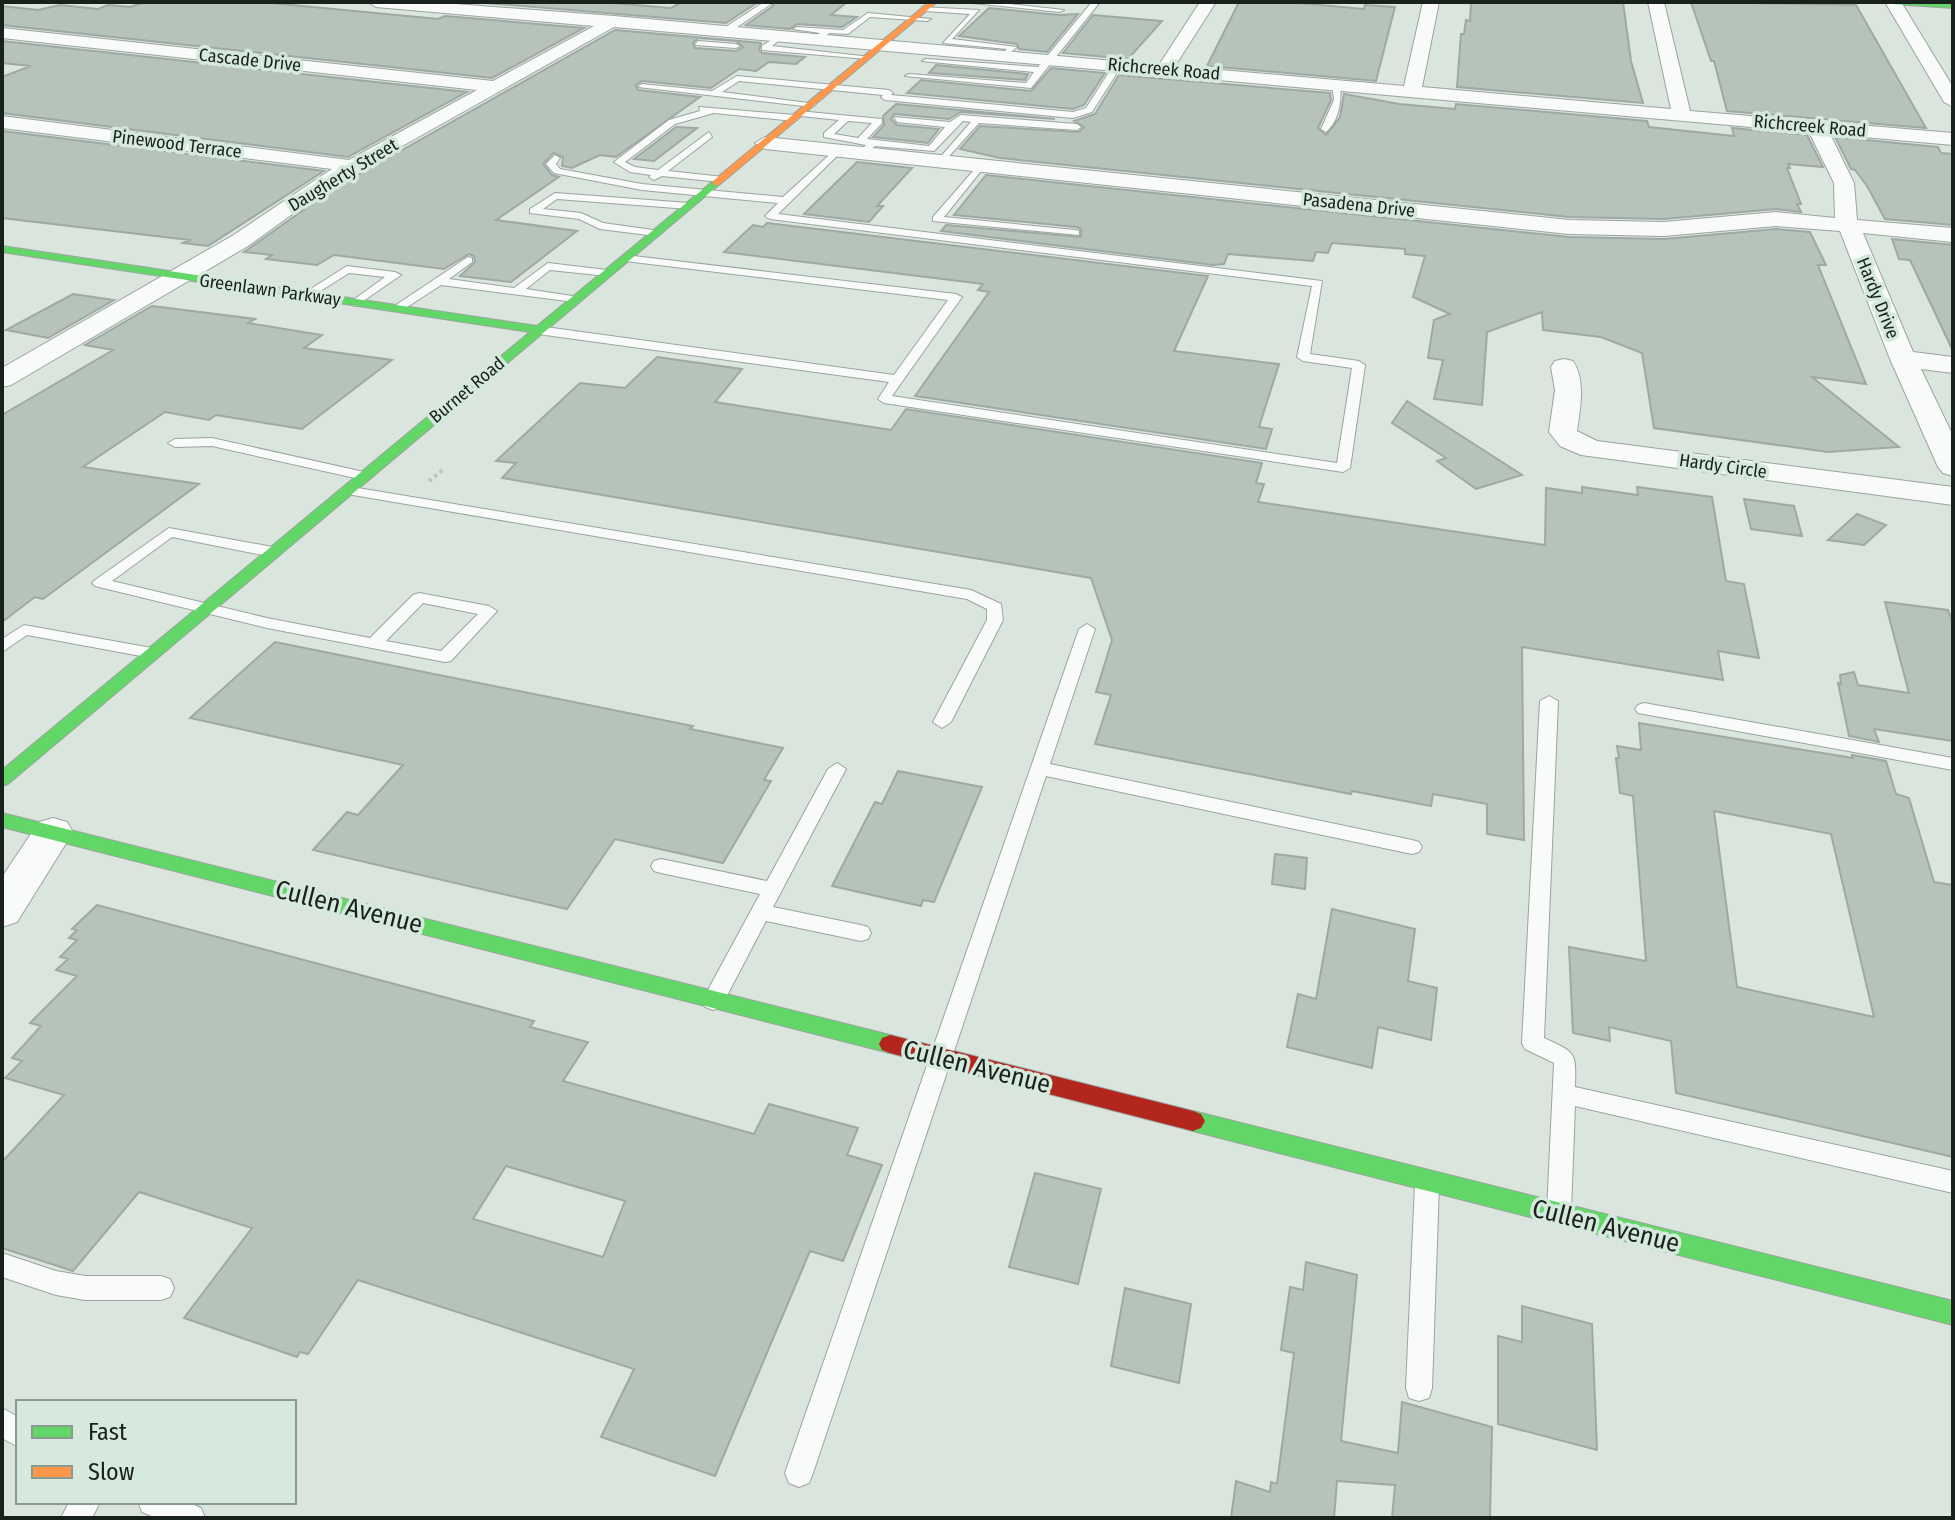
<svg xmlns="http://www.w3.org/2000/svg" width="1955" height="1520" font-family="'Fira Sans Condensed',sans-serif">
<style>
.building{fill:#b6c3bb;stroke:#a0a8a3;stroke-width:2;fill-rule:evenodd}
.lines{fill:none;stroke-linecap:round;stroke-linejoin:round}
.lane-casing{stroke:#9ba49f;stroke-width:2}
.street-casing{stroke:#9ba49f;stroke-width:2}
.fast-casing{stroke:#9ba49f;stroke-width:2}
.slow-casing{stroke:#9ba49f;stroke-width:2}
.jam-casing{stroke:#9ba49f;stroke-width:2}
.path{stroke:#bec2c0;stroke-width:4;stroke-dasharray:3 4;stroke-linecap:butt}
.lane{fill:#f9fbfa;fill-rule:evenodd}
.street{fill:#f9fbfa;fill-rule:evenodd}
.fast{fill:#63d668;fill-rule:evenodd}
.slow{fill:#ff974d;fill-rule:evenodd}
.jam{fill:#b3261e;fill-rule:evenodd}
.labels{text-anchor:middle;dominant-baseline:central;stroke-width:7;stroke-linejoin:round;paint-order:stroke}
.far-street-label{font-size:18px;fill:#19211c;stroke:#d5eadd}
.near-street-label{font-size:26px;fill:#19211c;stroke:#d5eadd}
</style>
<rect width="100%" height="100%" fill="#dae5de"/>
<!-- building -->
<path class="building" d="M145,2H261L438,19L445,16L584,28L492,78L2,25V6L38,10L60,5L98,9L108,5L130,7Z
M474,2H600L671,8L682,2H758L726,23Z
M773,2H847L831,15L857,17L842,27L797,24L790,29L746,25L773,6Z
M1239,2H1287L1364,9L1365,5L1395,7L1376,81L1207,66Z
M1471,2H1623L1631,61L1643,103L1457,87L1461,34H1464L1466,20L1470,21Z
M1691,2L1856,5L1926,128L1727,111L1714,61H1711Z
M989,8L1060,15L1078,14L1047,52L1019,49L1017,44L959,36Z
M1093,15L1162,21L1128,59L1063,53Z
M615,30L761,43L759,50L762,53L805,57L796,64L769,62L756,71L739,69L711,88L642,81L636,85L638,90L700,97L616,157L600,155L572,168L562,166L563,157L553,153L543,164L552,175L559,177L496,220L577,231L511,282L460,276L475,262L474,256L469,254L444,269L334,255L317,265L266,259L272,255L244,252L333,189ZM698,38L736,41L743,47L736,51L695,48L693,43Z
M2,41L467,92L348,157L2,113V77L31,66L2,63Z
M936,65L1028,74L1025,80L929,73Z
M1051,68L1105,73L1084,105L1073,109L907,93L921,80L1031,91Z
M1119,75L1330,93L1331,100L1318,128L1326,135L1340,117L1344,94L1399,104L1455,109L1456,104L1647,121L1649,127L1734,136L1732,128L1807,135L1823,167L1788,164L1790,168H1787L1801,204H1797L1801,212L1776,209L1664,219L1569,217L1000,158L960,149L980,126L1079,132L1084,127L1074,121L1095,114Z
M896,104L1055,119L961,112L949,119L894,114L891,119L897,125L939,129L928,143L873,137L884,125L883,116Z
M676,127L697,128L654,161L634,159Z
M2,131L324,171L208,246L183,243L190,240L2,218Z
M1835,137L1938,147L1941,153L1953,154V225L1885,219L1867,186L1855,170L1851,169Z
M857,162L912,168L877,206H883L869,222L804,214Z
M986,175L1569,237L1664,239L1776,229L1810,232L1826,265H1818L1866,384L1812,377L1899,447L1828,452L1654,428L1642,353L1601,337L1543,330L1542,312L1487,332L1482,405L1434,399L1443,360L1428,358L1434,320L1450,314L1413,297L1425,256L1405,254V249L1332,243L1328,253L1316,252L1313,261L1228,254L1224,264L1213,265L941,231L946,225L1081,237V229L1076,227L954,215Z
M767,223L1208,276L1174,351L1279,364L1259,427L1272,429L1266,449L915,396L989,292L978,290L983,284L724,252L753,225L763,227Z
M1892,239L1953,245V351L1910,260L1899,259Z
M73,294L114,300L48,338L6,330Z
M152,306L255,319L248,323L322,335L304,348L392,360L302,429L216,415L209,420L165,412L83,467L199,484L43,599L35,597L2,622V415L113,350L85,345Z
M657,357L742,369L715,402L891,430L906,409L1262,463L1256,483L1264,484L1258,502L1545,545L1546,488L1582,493V487L1638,495L1637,487L1712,497L1726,581L1744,584L1759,658L1718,651L1723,680L1522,647L1524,840L1487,834V804L1433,794L1431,806L1352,791L1351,794L1095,744L1111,695L1096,692L1112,640L1091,578L502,478L516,463L496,461L580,383L625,388Z
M1407,401L1522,475L1476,489L1437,461L1446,458L1392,423Z
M1744,499L1794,506L1802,536L1751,529Z
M1857,514L1886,525L1864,545L1828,540Z
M1885,602L1948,610L1953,623V741L1874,729L1879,742L1849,736L1838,683L1841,684L1840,675L1854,672L1858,685L1909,693Z
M275,642L693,726L690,729L783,748L764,780L771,781L723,863L615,839L567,909L313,850L347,812L358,815L403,765L190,718Z
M1639,723L1853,758L1852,755L1886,761L1896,794L1909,798L1934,882L1953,885V1157L1676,1093L1671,1041L1609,1027L1610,1041L1573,1033L1569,947L1646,961L1633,796L1620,793L1616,758H1619L1617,746L1641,750ZM1714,811L1831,834L1874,1017L1737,987Z
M898,771L982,787L934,902L923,900L921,906L832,886L875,802L882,804Z
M1275,854L1307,858L1305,889L1272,884Z
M97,905L534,1021L530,1027L588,1042L563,1081L754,1134L769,1104L858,1128L847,1155L882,1165L843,1261L810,1251L715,1476L601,1437L634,1369L358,1280L308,1354L300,1352L297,1357L184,1318L252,1228L139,1192L73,1271L2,1248V1162L64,1095L5,1078L22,1061L12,1058L41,1026L30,1023L77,976L56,970L68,959L60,957L77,940L69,938L77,930L72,929ZM506,1166L625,1201L603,1257L473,1219Z
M1332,909L1415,929L1408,981L1437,988L1431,1040L1378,1027L1372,1068L1287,1047L1298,994L1316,999Z
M1035,1173L1101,1189L1078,1284L1009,1267Z
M1306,1262L1357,1275L1341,1441L1398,1453L1402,1402L1492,1427L1490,1518H1392L1395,1485L1337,1481L1334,1518H1231L1236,1481L1270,1492L1271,1482L1277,1484L1294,1353L1281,1350L1290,1287L1303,1290Z
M1125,1288L1191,1304L1179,1383L1111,1366Z
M1522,1306L1592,1324L1597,1450L1498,1424V1336L1522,1342Z"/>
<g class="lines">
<!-- lane casing -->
<g class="lane-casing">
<path id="lane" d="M764,2L771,4L727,34H721V30Z
M963,2H992L1064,10L1060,12Z
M1092,2H1100L1031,88L905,76L909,74L1026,83L1034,72L922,61L926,59L1038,67Z
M922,7L979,10L952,39L1017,47L1005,57L1001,55L1007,49L943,43L970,14L925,11Z
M868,13L931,19L927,21L870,17L848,34L830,33L818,40L814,38L820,33L793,29L797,27L843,30Z
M779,35L783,37L772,46L871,57L867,59L762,50V46Z
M698,41L736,44L740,46L736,48L695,45Z
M1115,63L1122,65L1092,112L1073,118L885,100L881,97L883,95L739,81L722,92L816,104L812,107L638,87L642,84L712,91L737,76L889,90L893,93L891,95L1073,112L1086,108Z
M1336,81L1340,84C1342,101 1339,121 1326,132L1321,129L1334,100L1332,84Z
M699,107L795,115L799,118L795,121L714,113L675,124L625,162L635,167L658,170L709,132L712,137L668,171L724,177L726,179L721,182L662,176L654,180L649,177L651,175L630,172L614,162L669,120L700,111Z
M798,111L882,119V123L867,139L929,146L945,127L897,122L894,117L950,122L961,115L1077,124L1081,127L1077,130L979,123L941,165L936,162L971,122L963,121L934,151L875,146L865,154L860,151L866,145L824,137V133L839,120L801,116ZM848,121L872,123L858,138L834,134Z
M837,148L840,153L778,214L1322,281L1310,354L1359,361L1365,365L1350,468L1343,472L884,403L878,399L889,382L538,334L532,330L538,326L894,375L948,300L625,261L620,258L625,255L956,294L962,297L892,396L1337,463L1352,368L1303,361L1297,357L1312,286L770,219L765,216L778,203L642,190L554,173L546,164L555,155L560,158L556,164L560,169L642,184L783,197Z
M980,163L985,166L944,217L1075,230L1079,231V235L933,221V217Z
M555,193L689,203L694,206L689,209L557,199L543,209L581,213L603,223L660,231V235L656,236L600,229L579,219L530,213V209Z
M468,257L472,258V262L449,279L514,288L548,263L607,270L613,273L607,276L550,270L526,289L579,297L581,299L575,302L441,285L401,311H393V307Z
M347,266L395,272L401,275L356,306L352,305V301L385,277L349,273L311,297L301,295Z
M212,438L364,472L371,476L364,480L212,446L175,447L168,443L175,439Z
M346,486L971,590L1001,604L1003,620L951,722L942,728L933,722L987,620V609L967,599L341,493L339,490Z
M169,528L273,547L281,552L273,557L172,537L112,581L267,618L370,638L413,595L419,593L489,606L497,611L451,661L445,662L267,628L95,586L92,583L95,580ZM423,603L478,614L441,651L386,641Z
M1087,624L1095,629L1050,764L1412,840L1419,842L1422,847L1419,852L1412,854L1046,776L813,1473L809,1483L799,1487L789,1483L785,1473L1079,629Z
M24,625L152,648L160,653L152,658L27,635L2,652V639Z
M1549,696L1558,701L1544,1038C1576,1053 1576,1051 1575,1087L1953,1171V1193L1575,1106L1571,1211L1568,1219L1559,1222L1550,1219L1547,1211L1554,1063L1525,1049L1522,1043L1540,701Z
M1644,703L1953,758V770L1638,713L1635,709L1638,705Z
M837,763L846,769L773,907L861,925L868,927L871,933L868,939L861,941L766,921L721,1007L713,1010L705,1007L702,1001L760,894L661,873L654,871L651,866L654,861L661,859L767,881L828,769Z
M1427,1173L1435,1176L1439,1184L1432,1388L1429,1398L1419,1401L1409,1398L1406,1388L1415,1184L1419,1176Z
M2,1253L56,1271L85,1276H161L170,1279L174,1288L170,1297L161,1300H85L56,1295L2,1277Z
M2,1408L18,1417V1447L2,1438Z
M69,1502H100L92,1518H61Z
M138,1502H187L201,1508L205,1518H156L142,1512Z"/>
</g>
<!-- street casing -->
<g class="street-casing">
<path id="street" d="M368,2H429L614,16L1159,65L1200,2H1216L1175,66L1404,86L1423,2H1439L1422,87L1671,109L1648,2H1664L1690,111L1953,133V145L1830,134L1854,183L1857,220L1953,228V242L1863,233L1913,352L1953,357V373L1921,369L1953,436V476L1943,473L1938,467L1890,359L1840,231L1776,226L1664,236L1569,234L765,149L755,143L765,137L1569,220L1664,222L1776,212L1835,218L1834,183L1809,132L614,27L331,186L248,246L11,385L2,387V368L232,236L332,169L2,128V116L349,160L477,90L2,38V28L493,81L594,26L376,7Z
M1885,2H1901L1953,87V107L1944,102Z
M1564,359L1573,361C1586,381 1580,409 1577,431L1597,441L1953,487V505L1581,455L1560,446L1549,432L1555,390L1551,367L1555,361Z
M53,818L67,822L73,832L17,922L2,927V877L39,822Z"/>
</g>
<!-- fast casing -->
<g class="fast-casing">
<path id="fast" d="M1889,2L1953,4V8L1893,4Z
M713,181L721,183L8,784L2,786V770L530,332L2,252V246L537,326Z
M2,813L890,1035L898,1038L901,1044L898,1050L890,1053L2,827Z
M1193,1111L1953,1301V1325L1193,1131L1185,1128L1181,1121L1185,1114Z"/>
</g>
<!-- slow casing -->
<g class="slow-casing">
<path id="slow" d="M929,2H937L719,185H713V181Z"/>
</g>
<!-- jam casing -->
<g class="jam-casing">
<path id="jam" d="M890,1035L1193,1111L1201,1114L1205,1121L1201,1128L1193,1131L890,1053L882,1050L879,1044L882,1038Z"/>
</g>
<!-- path -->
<path class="path" d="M429,481L444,469"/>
<!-- lane -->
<use href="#lane" class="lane"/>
<!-- street -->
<use href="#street" class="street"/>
<!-- fast -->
<use href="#fast" class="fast"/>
<!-- slow -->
<use href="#slow" class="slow"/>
<!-- jam -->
<use href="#jam" class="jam"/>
</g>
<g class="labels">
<!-- far-street labels -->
<g class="far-street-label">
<text transform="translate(250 60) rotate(6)">Cascade Drive</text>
<text transform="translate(1164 69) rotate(5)">Richcreek Road</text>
<text transform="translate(1810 126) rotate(5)">Richcreek Road</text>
<text transform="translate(177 144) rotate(7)">Pinewood Terrace</text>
<text transform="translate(343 175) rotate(-31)">Daugherty Street</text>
<text transform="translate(1359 205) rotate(6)">Pasadena Drive</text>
<text transform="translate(270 290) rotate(8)">Greenlawn Parkway</text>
<text transform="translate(1878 298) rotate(68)">Hardy Drive</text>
<text transform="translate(467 390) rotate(-40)">Burnet Road</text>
<text transform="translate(1723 466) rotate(8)">Hardy Circle</text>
</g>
<!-- near-street labels -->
<g class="near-street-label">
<text transform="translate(349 907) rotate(14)">Cullen Avenue</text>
<text transform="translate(977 1067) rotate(14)">Cullen Avenue</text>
<text transform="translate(1606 1226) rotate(14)">Cullen Avenue</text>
</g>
</g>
<!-- border -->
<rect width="1955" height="1520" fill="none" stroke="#19211c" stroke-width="8"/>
<!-- legend -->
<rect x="16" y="1400" width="280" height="104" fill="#d5eadd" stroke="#8a9a90" stroke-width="2"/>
<rect x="32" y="1426" width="40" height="12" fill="#63d668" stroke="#8a9a90" stroke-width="2"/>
<text x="88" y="1440" font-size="24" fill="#19211c">Fast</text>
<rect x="32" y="1466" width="40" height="12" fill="#ff974d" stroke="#8a9a90" stroke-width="2"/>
<text x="88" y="1480" font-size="24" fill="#19211c">Slow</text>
</svg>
